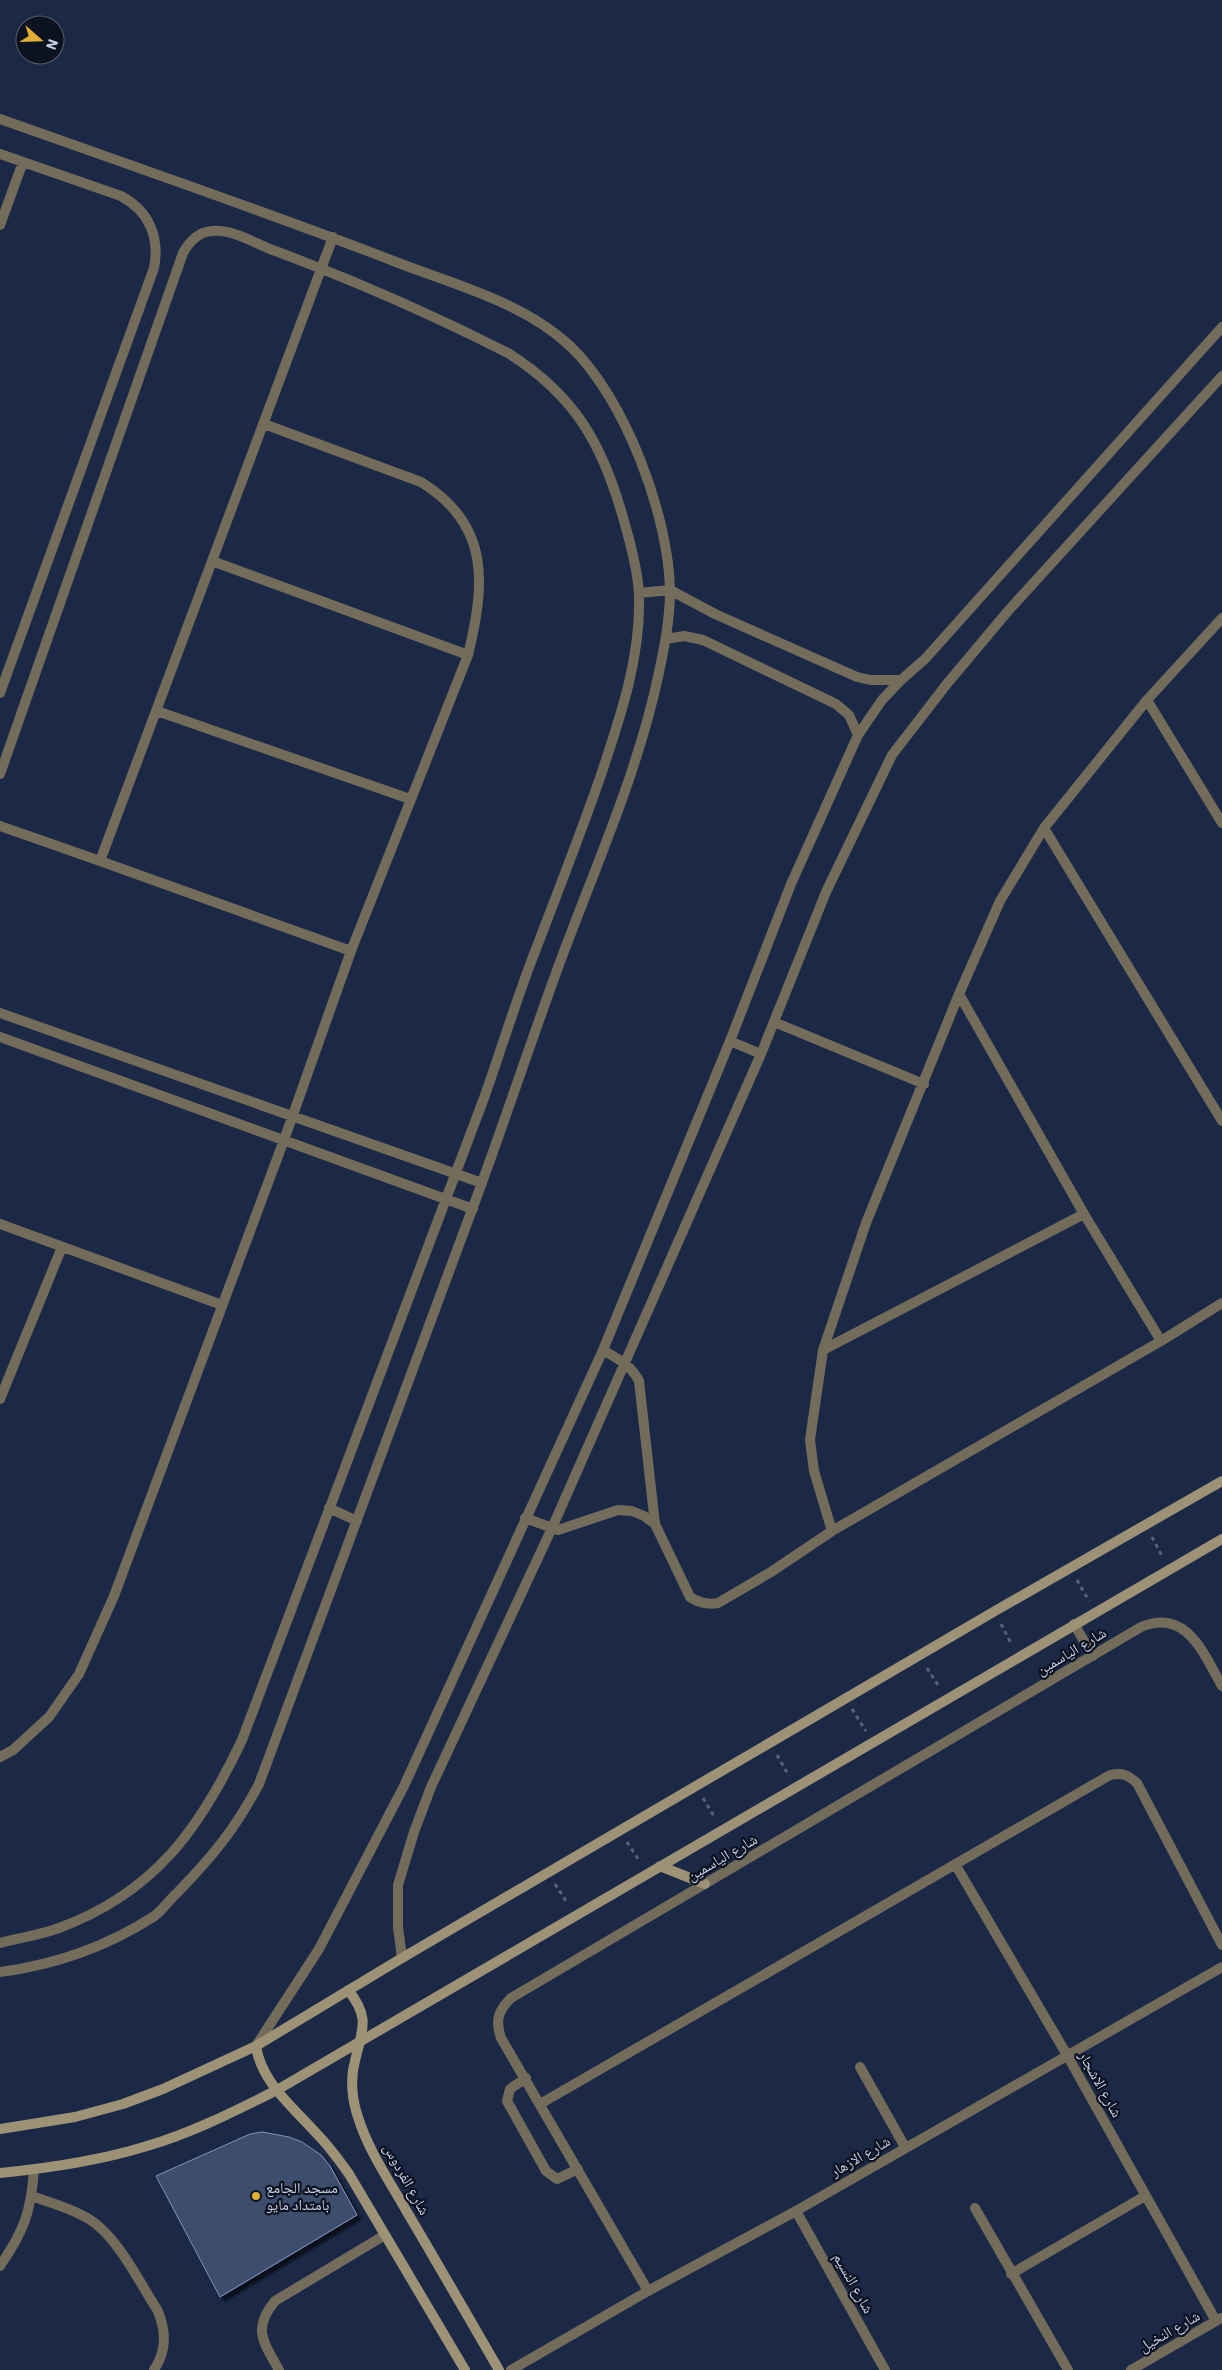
<svg xmlns="http://www.w3.org/2000/svg" width="1222" height="2370" font-family="'IBM Plex Sans','Noto Naskh Arabic',sans-serif">
<style>
.building{fill:#3d4d6e;stroke:#8294b9;filter:url(#shadow)}
.lines{fill:none;stroke-linecap:round;stroke-linejoin:round}
.path{stroke:#56637e;stroke-width:3;stroke-dasharray:4 4;stroke-linecap:butt}
.lane{stroke:#746c5b;stroke-width:10}
.street{stroke:#746c5b;stroke-width:10}
.secondary{stroke:#9d9176;stroke-width:10}
.poi-dot{fill:#e1af34;stroke:#0c1220;stroke-width:2}
.labels{text-anchor:middle;dominant-baseline:central;stroke-width:4.5;stroke-linejoin:round;paint-order:stroke}
.street-label{font-size:15px;fill:#c7d1e5;stroke:#0c1220}
.poi-label{font-size:15px;fill:#c7d1e5;stroke:#0c1220;text-anchor:start}
</style>
<defs>
<filter id="shadow"><feDropShadow dx="4.5" dy="4.5" stdDeviation="1" flood-color="#0009"/></filter>
</defs>
<rect width="100%" height="100%" fill="#1b2947"/>
<!-- building -->
<path class="building" d="M262,2132L289,2137L302,2142L321,2155L330,2166L357,2215L220,2297L156,2176L250,2134Z"/>
<g class="lines">
<!-- path -->
<path class="path" d="M1152,1537L1163,1558
M1077,1580L1089,1601
M1001,1624L1012,1645
M927,1668L940,1688
M852,1709L866,1731
M777,1755L789,1776
M703,1798L715,1818
M627,1842L640,1862
M555,1884L568,1904"/>
<!-- lane -->
<path class="lane" d="M860,2067L905,2147
M526,2078L510,2089L507,2101L546,2171L557,2179L578,2169"/>
<!-- street -->
<path class="street" d="M0,119C132,166 265,211 396,262C455,285 523,302 570,346C625,398 669,516 670,591C670,620 664,649 658,677C636,779 592,874 556,973C528,1050 502,1129 473,1207C403,1399 330,1591 259,1784C235,1829 213,1856 177,1893C169,1900 162,1911 153,1917C106,1947 54,1965 0,1972
M0,154L121,196C149,211 160,237 154,268L0,693
M0,225L23,162
M212,561L468,655
M639,593L670,590L715,614L857,677L870,680H901L925,659L1222,327
M1147,700L1222,823
M157,711L410,799
M858,735L882,700L901,680
M0,774L183,253C189,242 198,232 212,231C231,229 253,242 270,249C351,279 431,314 508,353C576,396 603,445 624,521C631,545 638,571 639,595C641,656 621,715 602,772C580,836 555,899 531,962C514,1007 500,1053 484,1098C405,1312 322,1526 242,1740C200,1829 154,1893 59,1928C40,1935 19,1938 0,1943
M0,826L100,861L333,237
M1044,828L1222,1121
M100,861L351,951
M0,1013L482,1183
M774,1022L924,1084
M0,1037L473,1209
M730,1041L761,1054
M1084,1214L1161,1341
M0,1224L222,1305
M603,1350C618,1359 631,1365 639,1381L655,1524L690,1597C699,1603 707,1605 718,1603L771,1572L832,1531L1161,1341L1222,1303
M823,1350L1084,1214L959,994
M0,1399L62,1247
M329,1508L357,1521
M525,1518L558,1530L618,1510L632,1511L644,1516L655,1524
M832,1531L814,1471L810,1440L823,1350L866,1223L959,994L1000,901L1044,828L1147,700L1222,618
M1074,1624L1093,1656
M0,1757L13,1750L49,1717L79,1674L114,1596L284,1140L351,951L468,655C485,585 491,525 421,482L264,424
M955,1864L1067,2055L1216,2321
M402,1958L398,1927V1885L414,1832L431,1787L552,1528L761,1054L826,892L892,755L946,685L1008,611L1222,376
M256,2046L319,1949L404,1786L603,1350L730,1041L791,884L858,735L849,715L836,704L703,640L684,636L666,639
M540,2104L1110,1775C1122,1772 1128,1775 1137,1783L1222,1945
M32,2196C51,2203 71,2208 89,2219C118,2237 139,2282 158,2311C166,2332 167,2350 154,2370
M975,2208L1068,2370
M796,2211L885,2370
M0,2266C24,2231 31,2212 34,2170
M1011,2274L1145,2196
M648,2291L501,2038C495,2020 498,2011 511,1998L1141,1627C1187,1608 1203,1653 1222,1686
M279,2370C263,2341 252,2329 275,2301L385,2235
M511,2370L648,2291L796,2211L1222,1967
M1131,2370L1221,2318"/>
<!-- secondary -->
<path class="secondary" d="M660,1866L705,1884
M348,1990C371,2018 362,2030 355,2061C350,2079 352,2100 358,2117C368,2150 390,2182 407,2212C438,2264 468,2317 499,2370
M256,2046C261,2082 293,2107 317,2134C329,2146 339,2160 349,2174L465,2370
M0,2129L75,2117L123,2104L163,2089L256,2046L402,1958L995,1611L1222,1481
M0,2173C50,2168 99,2161 147,2146C192,2133 235,2111 277,2090L1222,1539"/>
</g>
<!-- markers -->
<circle class="poi-dot" cx="256" cy="2196" r="5"/>
<g class="labels">
<!-- street labels -->
<g class="street-label">
<text transform="translate(1071 1651) rotate(-31)">شارع الياسمين</text>
<text transform="translate(722 1857) rotate(-30)">شارع الياسمين</text>
<text transform="translate(1101 2084) rotate(61)">شارع الاشجار</text>
<text transform="translate(860 2156) rotate(-30)">شارع الازهار</text>
<text transform="translate(407 2179) rotate(61)">شارع الفردوس</text>
<text transform="translate(854 2283) rotate(61)">شارع النسيم</text>
<text transform="translate(1169 2331) rotate(-30)">شارع النخيل</text>
</g>
<!-- poi labels -->
<g class="poi-label">
<text x="266" y="2187">مسجد الجامع<tspan x="266" dy="17">بامتداد مايو</tspan></text>
</g>
</g>
<!-- north arrow -->
<g transform="translate(40 40) rotate(110)"><circle r="24" fill="#0c1220" stroke="#575e6f"/>
<path d="M0-4L9 19L0 12L-9 19Z" fill="#e1af34"/>
<text y="-8" font-size="14" font-weight="bold" text-anchor="middle" fill="#c7d1e5">N</text>
</g>
</svg>
